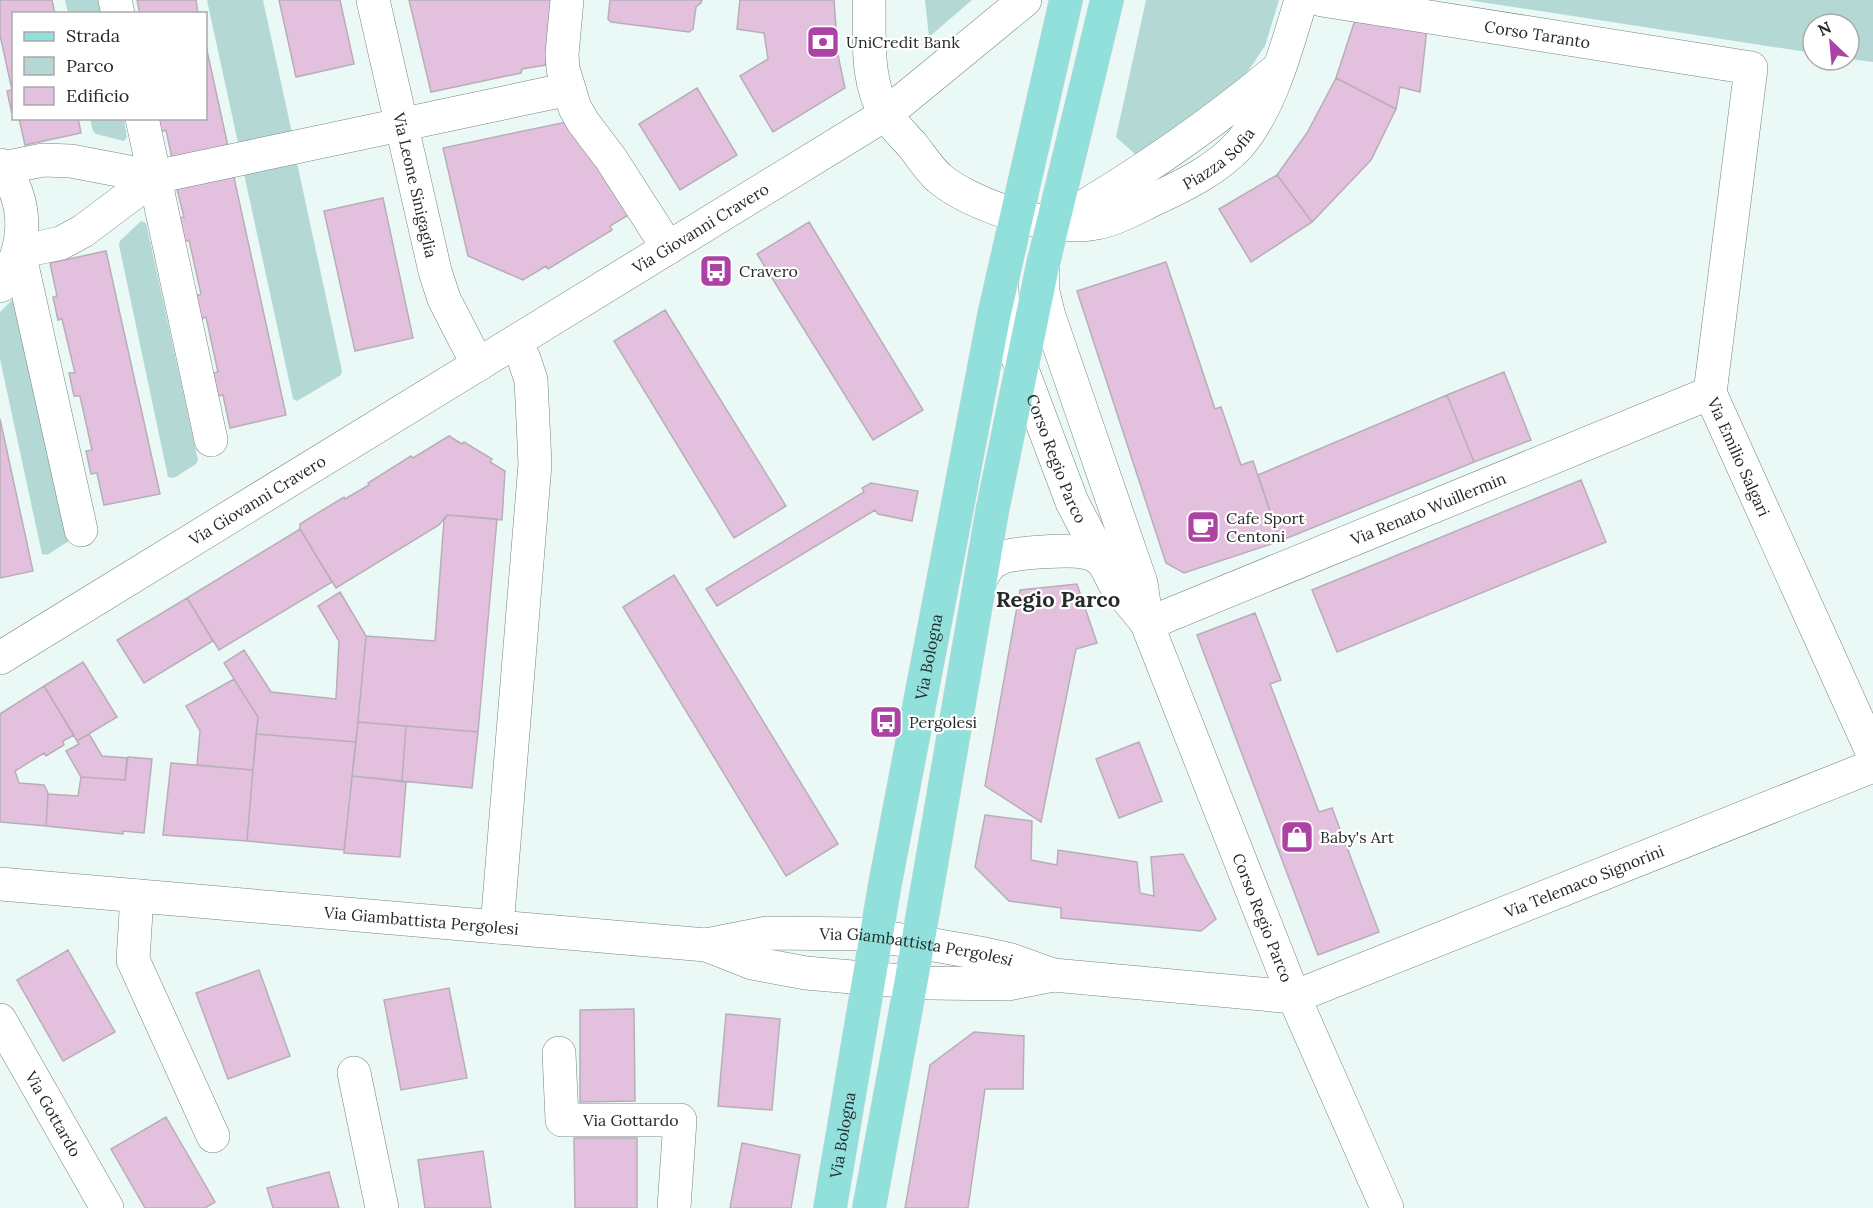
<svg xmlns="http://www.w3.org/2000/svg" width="1873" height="1208" font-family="Lora,serif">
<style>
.green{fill:#b4d9d5}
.building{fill:#e3c0de;stroke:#b8afb6;stroke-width:1.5}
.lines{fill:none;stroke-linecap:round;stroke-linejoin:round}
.minor-casing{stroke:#778483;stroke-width:34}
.major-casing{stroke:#d4d5d4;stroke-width:34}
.minor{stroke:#fff;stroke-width:33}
.major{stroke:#92e0dc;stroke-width:33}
.labels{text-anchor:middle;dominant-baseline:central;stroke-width:4.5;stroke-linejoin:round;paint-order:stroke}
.street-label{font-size:16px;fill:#262b2a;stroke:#fff}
.poi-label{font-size:16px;fill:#262b2a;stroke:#fff;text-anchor:start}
.district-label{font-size:22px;font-weight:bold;fill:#262b2a;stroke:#fff}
</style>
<rect width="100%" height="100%" fill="#eaf8f6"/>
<!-- green -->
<path class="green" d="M65,0H98L101,13H68Z
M207,0H263L292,133L238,143Z
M925,0H972L929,37Z
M1146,0H1279L1265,46L1242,80L1136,155L1116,137Z
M1468,0H1873V62L1849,59V24H1813V53Z
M90,119H124L127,137L124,141L96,134L93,131Z
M297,163L342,371L341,375L297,401L293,399L244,174Z
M141,221L146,223L198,460L196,464L174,478L168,477L119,245L120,241Z
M14,298L69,541L47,555L42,554L0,359V312Z"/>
<!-- building -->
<path class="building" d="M0,0H52L55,14H14L12,114L7,91L12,90L0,35Z
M137,0H196L198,14H140Z
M279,0H340L354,64L296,77Z
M409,0H552L546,65L522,69L521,73L431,92Z
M610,0H702L701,3L696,7L693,29L689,32L611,22L608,19Z
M740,0H834L838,55L845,88L773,132L740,76L768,59L764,33L737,29Z
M1355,20L1427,28L1420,92L1400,87L1396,109L1336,78Z
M206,46L229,151L173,163L166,130L160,132L158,118H206Z
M1336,78L1396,109L1371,160L1312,222L1277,175L1307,133Z
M697,88L737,155L680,190L639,124Z
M19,118H78L81,133L25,145Z
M566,122L630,214L610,226L612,230L548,269L546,266L523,280L468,256L443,148Z
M233,173L286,415L230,428L223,395L218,396L213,373L218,372L206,317L201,319L196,296L201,294L189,240L184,242L179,218L184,217L176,185Z
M1277,175L1312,222L1251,262L1219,209Z
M383,198L413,338L355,351L324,211Z
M809,222L923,410L873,440L757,254Z
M106,251L160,494L104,505L97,473L91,474L86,451L92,450L80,396H74L69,373H75L62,319L58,320L53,297L57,296L50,263Z
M1166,262L1215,409L1221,407L1241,465L1253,461L1280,541L1184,573L1166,563L1077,291Z
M665,310L786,506L734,538L614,341Z
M1504,372L1531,440L1474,462L1447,395Z
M1447,395L1474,462L1280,541L1258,475Z
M0,419L33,571L0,578Z
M449,436L462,444L464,442L492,459L490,462L505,471L502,520L447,515L439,525L336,588L300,529V524L344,497L345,499L369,485L368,483L411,456L413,458Z
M1581,480L1606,542L1337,652L1312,590Z
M871,483L918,491L912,521L878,514L875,510L717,606L706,589L864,492L862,488Z
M447,515L497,519L478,732L358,722L366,636L435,641L444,520Z
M300,529L332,582L219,650L187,598Z
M674,575L838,844L786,876L623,607Z
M1077,584L1097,643L1076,649L1041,822L985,786L1020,590Z
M340,592L366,636L356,742L256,734L258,717L224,663L244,650L271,692L336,699L339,641L318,606Z
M187,598L213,641L144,683L117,640Z
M1255,613L1281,680L1270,684L1319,812L1332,808L1379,932L1318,955L1197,635Z
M83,662L117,717L77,741L44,686Z
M234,679L258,717L253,770L197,765L200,731L186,706Z
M44,686L74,735L63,741L64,745L46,756L44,753L15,771L19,783L44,785L48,793L46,826L0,822V714Z
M358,722L406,726L402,781L352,776Z
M406,726L478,732L472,788L402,781Z
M89,734L102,756L127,758L125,780L81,777L66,751L79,744L77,741Z
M256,734L356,742L344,850L247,841Z
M1139,742L1162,801L1119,818L1096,759Z
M128,757L152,759L144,833L123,831V834L46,826L48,794L78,796L81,777L125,780Z
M171,763L253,770L247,841L163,835Z
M352,776L406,782L400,857L344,853Z
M985,815L1032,821L1031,860L1057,865L1058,850L1137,862L1140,893L1154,896L1151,857L1183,854L1216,919L1201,931L1061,918V908L1009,901L975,867Z
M68,950L115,1032L63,1061L17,980Z
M259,970L290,1056L228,1079L196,993Z
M449,988L467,1078L401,1090L384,1000Z
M634,1009L635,1101L580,1102V1010Z
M726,1014L780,1019L772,1110L718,1106Z
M974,1032L1024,1036L1023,1089H985L968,1208H905L930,1065Z
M166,1117L215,1202L205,1208H145L111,1149Z
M574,1138H637V1208H575Z
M742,1143L800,1155L791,1208H730Z
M483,1151L491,1208H425L418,1160Z
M329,1172L339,1208H273L267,1188Z"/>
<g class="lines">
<!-- minor casing -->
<g class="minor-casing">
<g id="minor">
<path d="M115,0L118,14"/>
<path id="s1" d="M373,0L435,271L444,299L478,365"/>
<path d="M567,0L562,54L563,69L575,108L583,122L611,159L668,248"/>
<path id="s2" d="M869,0C870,38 865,81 886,115C894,126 904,136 913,146C921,156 929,169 939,178C973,206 1052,232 1096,223C1118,219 1139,206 1159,197C1187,184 1218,168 1239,145C1271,108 1287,46 1301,0"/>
<path id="s3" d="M1322,0L1751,68L1710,393L1873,754"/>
<path d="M142,118L211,440"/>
<path d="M0,165C30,201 28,250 0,286"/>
<path d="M3,168L43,160L71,161L155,177L569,89"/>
<path d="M1061,220C1135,177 1208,127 1274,72"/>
<path id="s4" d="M1043,272V292L1049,316L1141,583L1147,624L1294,997L1387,1208"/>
<path id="s5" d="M1002,288L1003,312L1008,332L1072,502L1115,584L1146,622"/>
<path d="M81,530L19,252L61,243L83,231L155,177"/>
<path d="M981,579C985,571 989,563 999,559C1010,552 1074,549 1087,553C1094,554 1098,558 1103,562"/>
<path id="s6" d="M1147,624L1710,393"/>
<path id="s7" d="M0,658L886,114L1025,0"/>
<path id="s8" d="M0,884L706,945L767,933L860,934L917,942L985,954L1008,959L1053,975L1294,997L1873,766"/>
<path d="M137,896L133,960L213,1136"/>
<path d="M497,927L535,464L531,380L524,359L515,342"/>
<path d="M706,945L752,963L806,973L852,977L930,983L1008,984L1053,975"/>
<path id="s9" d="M0,1020L107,1208"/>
<path id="s10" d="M559,1053L562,1120H680L674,1208"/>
<path d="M354,1073L382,1208"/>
</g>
</g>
<!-- major casing -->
<g class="major-casing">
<g id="major">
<path id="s11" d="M830,1208L885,884L994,315L1066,0"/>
<path d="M869,1208L911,982L992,512L1043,264L1107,0"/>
</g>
</g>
<!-- minor -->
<use href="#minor" class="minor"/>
<!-- major -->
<use href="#major" class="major"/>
</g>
<!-- icons -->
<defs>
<g id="bank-square" transform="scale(1.725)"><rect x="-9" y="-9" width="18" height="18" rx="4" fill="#ac42a4" stroke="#fff"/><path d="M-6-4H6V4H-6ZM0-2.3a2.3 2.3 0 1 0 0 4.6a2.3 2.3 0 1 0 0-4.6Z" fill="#fff"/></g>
<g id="bus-square" transform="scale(1.725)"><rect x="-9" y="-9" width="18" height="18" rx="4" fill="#ac42a4" stroke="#fff"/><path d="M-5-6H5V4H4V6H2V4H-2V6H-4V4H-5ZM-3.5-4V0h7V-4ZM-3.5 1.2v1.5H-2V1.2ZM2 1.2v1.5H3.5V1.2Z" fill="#fff"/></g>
<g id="cafe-square" transform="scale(1.725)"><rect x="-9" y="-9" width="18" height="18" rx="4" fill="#ac42a4" stroke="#fff"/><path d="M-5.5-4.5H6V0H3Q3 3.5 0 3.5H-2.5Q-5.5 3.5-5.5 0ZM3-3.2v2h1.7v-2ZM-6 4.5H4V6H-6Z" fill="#fff"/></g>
<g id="shop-square" transform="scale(1.725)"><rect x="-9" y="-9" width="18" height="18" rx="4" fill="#ac42a4" stroke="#fff"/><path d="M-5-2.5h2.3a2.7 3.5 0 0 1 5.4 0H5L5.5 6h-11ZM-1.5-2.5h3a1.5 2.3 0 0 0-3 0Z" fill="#fff"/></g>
</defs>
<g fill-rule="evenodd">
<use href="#bank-square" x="823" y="42"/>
<use href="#bus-square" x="716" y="271"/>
<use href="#cafe-square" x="1203" y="527"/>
<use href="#bus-square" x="886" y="722"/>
<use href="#shop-square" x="1297" y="837"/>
</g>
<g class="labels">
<!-- street labels -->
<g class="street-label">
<text stroke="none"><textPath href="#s3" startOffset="218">Corso Taranto</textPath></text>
<text stroke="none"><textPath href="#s2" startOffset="507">Piazza Sofia</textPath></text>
<text stroke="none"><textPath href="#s1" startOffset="190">Via Leone Sinigaglia</textPath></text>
<text stroke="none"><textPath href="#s7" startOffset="822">Via Giovanni Cravero</textPath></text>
<text stroke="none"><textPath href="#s3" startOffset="832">Via Emilio Salgari</textPath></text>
<text stroke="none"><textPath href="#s5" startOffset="180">Corso Regio Parco</textPath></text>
<text stroke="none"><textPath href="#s7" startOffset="302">Via Giovanni Cravero</textPath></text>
<text stroke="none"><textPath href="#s6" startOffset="304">Via Renato Wuillermin</textPath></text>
<text stroke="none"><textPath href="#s11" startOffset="560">Via Bologna</textPath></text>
<text stroke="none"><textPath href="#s8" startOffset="1616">Via Telemaco Signorini</textPath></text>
<text stroke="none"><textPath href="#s4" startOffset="684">Corso Regio Parco</textPath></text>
<text stroke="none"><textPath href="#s8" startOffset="423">Via Giambattista Pergolesi</textPath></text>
<text stroke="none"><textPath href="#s8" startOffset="921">Via Giambattista Pergolesi</textPath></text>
<text stroke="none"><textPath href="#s9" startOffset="108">Via Gottardo</textPath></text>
<text stroke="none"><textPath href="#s10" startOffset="136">Via Gottardo</textPath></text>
<text stroke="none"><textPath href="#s11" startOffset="74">Via Bologna</textPath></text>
</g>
<!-- poi labels -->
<g class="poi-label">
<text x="846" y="42">UniCredit Bank</text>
<text x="739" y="271">Cravero</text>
<text x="1226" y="518">Cafe Sport<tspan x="1226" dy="18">Centoni</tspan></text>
<text x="909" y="722">Pergolesi</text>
<text x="1320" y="837">Baby's Art</text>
</g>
<!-- district labels -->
<g class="district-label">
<text x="1058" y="599">Regio Parco</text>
</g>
</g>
<!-- legend -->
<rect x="12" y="12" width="195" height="108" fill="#ffffff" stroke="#a8aaaa" stroke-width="1.5"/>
<rect x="24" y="32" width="30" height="9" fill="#92e0dc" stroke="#a8aaaa" stroke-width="1.5"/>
<text x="66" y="42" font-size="18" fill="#262b2a">Strada</text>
<rect x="24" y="57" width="30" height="18" fill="#b4d9d5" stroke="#a8aaaa" stroke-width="1.5"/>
<text x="66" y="72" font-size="18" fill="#262b2a">Parco</text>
<rect x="24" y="87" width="30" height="18" fill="#e3c0de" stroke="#a8aaaa" stroke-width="1.5"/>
<text x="66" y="102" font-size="18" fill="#262b2a">Edificio</text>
<!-- north arrow -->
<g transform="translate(1831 42) rotate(334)"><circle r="28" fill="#ffffff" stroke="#a8aaaa" stroke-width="1.5"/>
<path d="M0-4.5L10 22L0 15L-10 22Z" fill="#ac42a4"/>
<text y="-9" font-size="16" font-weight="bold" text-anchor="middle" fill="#262b2a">N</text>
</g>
</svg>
